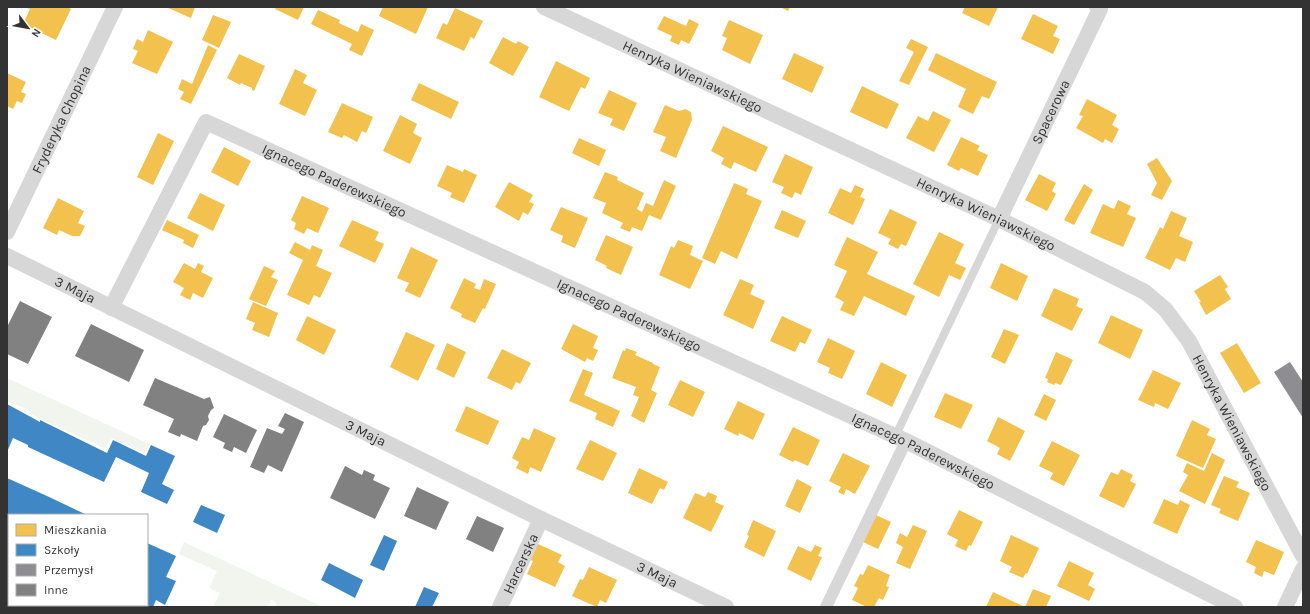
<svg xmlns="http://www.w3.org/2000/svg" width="1310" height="614" font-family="Karla,sans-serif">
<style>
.green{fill:#f1f5ed}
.homes{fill:#f2c14e}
.schools{fill:#3f88c5}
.industry{fill:#8d8d92}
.building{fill:#818181}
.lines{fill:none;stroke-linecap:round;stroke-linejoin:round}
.service{stroke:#d7d7d7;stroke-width:8}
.pedestrian{stroke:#d7d7d7;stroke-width:12}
.minor{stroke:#d7d7d7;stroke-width:16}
.labels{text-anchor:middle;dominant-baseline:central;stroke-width:4;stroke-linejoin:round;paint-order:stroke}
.street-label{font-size:14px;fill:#333;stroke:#fff}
</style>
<rect width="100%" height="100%" fill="#fff"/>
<!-- green -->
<path class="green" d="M7,378L149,444L145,453L112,438L106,449L28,413L29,410L7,401Z
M184,542L323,607H275L277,603L271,600L268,607H213L220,593L209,588L217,571L179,554Z"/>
<!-- homes -->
<path class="homes" d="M25,7H67L71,9L56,40L23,24L30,9Z
M166,7H195L191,18Z
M276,7H304L298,20L275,9Z
M383,7H428L416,34L379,16Z
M780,7H790L788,11Z
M965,7H998L989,26L962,13Z
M455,8L483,21L474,39L471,37L464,51L436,38L443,23L447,25Z
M318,10L340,20L339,23L358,32L361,24L374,30L362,56L349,50L352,44L311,24Z
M1033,14L1058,26L1053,36L1060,39L1053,54L1021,39Z
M213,15L231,22L219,48L202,40Z
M664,16L686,26L689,19L699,24L689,44L681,40L679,45L670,41L672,36L657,29Z
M729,20L763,35L750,64L722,50L727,38L722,36Z
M148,30L173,42L157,74L132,63L138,51L133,49L137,39L143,42Z
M503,37L516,44L518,41L529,47L513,76L489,63Z
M911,39L928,47L909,85L899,81L914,52L906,48Z
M208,45L217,50L191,104L180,99L184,92L178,89L182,79L192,84Z
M794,53L824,67L812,93L782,79Z
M936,53L997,82L989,99L982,96L973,114L958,107L966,89L928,70Z
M239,54L265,66L254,91L252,90V88L241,83L240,85L227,78Z
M556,61L590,78L585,89L581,87L569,111L539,97Z
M295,69L307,75L303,83L317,90L305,116L279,104Z
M7,73L26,82L21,92L26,94L22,103L17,101L13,109L7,106Z
M419,83L459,102L451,119L411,100Z
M862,86L899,104L887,129L850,112Z
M609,90L637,103L624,131L610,125L613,119L598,113Z
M1087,99L1117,115L1112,125L1119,129L1112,143L1105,139L1103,143L1076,128L1083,116L1079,115Z
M342,103L373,117L366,133L362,131L357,142L344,135L342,138L328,132Z
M665,105L679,111L685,109L691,112L692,120L676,158L660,151L666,137L653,132Z
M933,111L951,120L934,152L906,138L918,116L928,121Z
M400,115L417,124L413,133L422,138L410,164L383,151Z
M723,126L768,147L756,172L734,162L731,169L721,164L724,158L711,151Z
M158,133L174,141L153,185L137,177Z
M961,137L980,146L977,150L988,155L978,176L961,168L959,171L947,165Z
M579,138L606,150L599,166L572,153Z
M224,147L251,161L238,186L211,172Z
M785,154L813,167L801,195L795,192L792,198L781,193L784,187L772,182Z
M1157,158L1172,181L1162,200L1151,195L1157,183L1147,164Z
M447,165L463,172L464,169L477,175L464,203L450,197L452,193L437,186Z
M605,172L618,177L617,180L644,193L637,209L642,212L646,203L653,206L664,180L676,186L661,220L649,215L642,231L632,227L630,232L620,228L623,223L602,213L606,203L593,198Z
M1039,174L1056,183L1052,191L1056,194L1047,211L1025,200Z
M509,182L533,195L529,202L534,204L528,215L523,212L519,221L495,207Z
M734,183L748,189L746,194L762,201L737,259L721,251L715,264L702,258Z
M1084,184L1093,190L1074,225L1064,220Z
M855,185L864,189L860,197L865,199L853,225L828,213L840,188L851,193Z
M200,193L225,205L213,231L187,218Z
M302,196L329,208L318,233L307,228L304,234L294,229L296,223L291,220Z
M58,198L84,211L78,223L85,226L80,236H72L59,230L57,235L43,228Z
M1118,200L1131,206L1127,214L1136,218L1123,247L1090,233L1103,204L1114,209Z
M561,207L588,218L575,248L561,242L563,236L550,230Z
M890,209L917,222L906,246L901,244L898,249L888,244L891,239L878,233Z
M782,210L806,221L798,238L774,228Z
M1171,211L1187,218L1179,236L1193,242L1185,262L1176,258L1170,270L1145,258L1160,227L1163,229Z
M167,220L199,235L193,248L183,243L184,240L162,230Z
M352,220L379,232L375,240L384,244L375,263L339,246Z
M939,232L964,244L955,263L966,268L960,280L949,275L939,297L913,284Z
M606,235L633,247L621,275L606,268L607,266L595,260Z
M847,237L878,252L867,274L915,296L906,316L864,296L854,316L840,310L844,302L835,297L847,271L834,265Z
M678,240L693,246L690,255L703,261L690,289L659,275L671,246L674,248Z
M295,242L310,250L312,245L323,250L316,266L332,273L320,298L314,295L309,305L287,295L303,260L289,253Z
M411,247L438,260L420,298L405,291L409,283L397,278Z
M184,263L195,269L198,263L204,266L201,272L213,278L203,298L193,293L190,300L180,295L184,288L173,282Z
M1001,263L1028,276L1017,301L990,288Z
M264,266L275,271L271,277L278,280L266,306L249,299Z
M1220,275L1228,287L1225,289L1231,299L1206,315L1199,302H1201L1194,291Z
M464,278L476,284L474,288L480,290L484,279L496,284L485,309L483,308L475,323L461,317L462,314L450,308Z
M740,279L754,285L750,294L765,301L753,329L723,315Z
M1054,288L1079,299L1076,306L1083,309L1072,331L1041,316Z
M253,302L278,313L269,337L252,330L255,323L246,319Z
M1111,315L1143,330L1130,359L1098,343Z
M307,316L336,330L324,355L296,340Z
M782,316L812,330L805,344L800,342L795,352L770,341Z
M573,324L598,336L593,348L598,350L593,361L587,358L585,362L561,349Z
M1004,329L1019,335L1005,364L991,357Z
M406,332L435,345L418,381L390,367Z
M828,338L855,351L842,379L828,373L830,368L817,362Z
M447,343L466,352L454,378L436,369Z
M1237,343L1261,383L1244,393L1220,353Z
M626,348L637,352L635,355L653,363V364L660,367L651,390L657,393L644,423L631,416L639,397L633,395L636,387L612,378L623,350L625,351Z
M502,349L531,363L520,384L516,382L512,390L487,378Z
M1056,352L1073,360L1061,385L1055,383L1054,385L1047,382L1048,379L1045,378Z
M881,362L907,375L892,407L866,394Z
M583,369L593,373L584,395L620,411L613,427L595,419L597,413L569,401Z
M1153,370L1181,383L1168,409L1155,403L1154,407L1138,400Z
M680,380L705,392L693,417L668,405Z
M945,393L973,405L961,429L934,417Z
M1044,394L1056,400L1046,421L1034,415Z
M738,401L765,414L753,440L739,433L738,436L724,429Z
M466,406L499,421L488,445L455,431Z
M998,417L1025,431L1010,461L997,454L1000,448L987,441Z
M1192,420L1210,429L1207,435L1216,439L1203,468L1176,456Z
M793,427L820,440L808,466L795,460L793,462L779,455Z
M534,428L556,438L541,472L530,467L528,474L516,468L519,462L512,458L522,437L529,440Z
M590,440L617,453L603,481L576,469Z
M1052,441L1080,455L1064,486L1050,479L1053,473L1039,466Z
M843,453L870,466L855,494L846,489L844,495L838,492L841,487L829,481Z
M1212,453L1225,460L1205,504L1179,491L1188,475L1183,472L1187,463L1204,471Z
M639,468L668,482L664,490L660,488L652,504L628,493Z
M1121,469L1133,475L1130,481L1136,484L1124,508L1099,496L1111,472L1118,475Z
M1224,476L1239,482L1236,487L1250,493L1238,521L1219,513L1221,509L1211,505Z
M797,479L812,487L800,513L785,506Z
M708,492L717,496L715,502L724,506L711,532L683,518L695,493L705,497Z
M1164,499L1178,505L1180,500L1190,505L1177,534L1153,523Z
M959,510L983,522L971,546L969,545L966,551L955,546L958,540L947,534Z
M876,515L891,522L878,549L863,542Z
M753,520L776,531L764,557L744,547L749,536L747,535Z
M913,525L927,531L910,569L896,563L903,547L896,543L900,533L907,537Z
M1011,535L1039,548L1027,574L1026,573L1023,578L1009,572L1012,567L1000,561Z
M1256,540L1284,552L1274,575L1264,571L1262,577L1254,573L1256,567L1246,562Z
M538,544L562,555L558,562L565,566L555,587L527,574L533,561L530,560Z
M815,545L822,548L818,556L822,557L811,581L787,569L798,546L811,552Z
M1069,561L1094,573L1088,585L1095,589L1089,601L1057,586Z
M868,565L890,575L886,586L889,587L883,600L879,598L874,607H867L852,600L858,588L854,586L860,574L863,575Z
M589,567L617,580L606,603L600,600L597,607L572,596L580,579L583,580Z
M1033,589L1051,596L1046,607H1025Z
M993,592L1025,607H986Z"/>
<!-- schools -->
<path class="schools" d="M7,404L40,422V420L107,453L113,440L146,456L151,445L175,456L162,484L174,490L167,504L141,492L149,473L116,457L104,482L28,447V445L13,438L7,452Z
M7,478L47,496L87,515H9V521L7,520Z
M201,505L225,515L217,533L193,522Z
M384,535L397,541L384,571L370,565Z
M147,543L176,556L166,577L176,581L165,605L156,600L153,607H7V580L9,576V605H147Z
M329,563L363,580L355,598L321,580Z
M424,587L439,593L432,607H415Z"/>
<!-- industry -->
<path class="industry" d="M1290,362L1303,382V418L1274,372Z"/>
<!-- building -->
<path class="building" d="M20,301L52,317L28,364L7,354V327Z
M91,324L144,350L129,382L75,356Z
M155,378L204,399L210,397L214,408L211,410L208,416L209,420L206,425L203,426L197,441L181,434L180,437L168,432L174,419L143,405Z
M285,413L304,422L282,472L268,465L264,473L250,467L267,428L282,434L285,429L278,426Z
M224,414L257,430L246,453L234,447L232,452L223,448L225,443L213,437Z
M345,466L362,475L364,470L375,475L373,480L390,488L375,519L330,498Z
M417,487L449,502L436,530L404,516Z
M477,516L504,528L493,552L466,539Z"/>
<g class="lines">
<!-- service -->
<path class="service" d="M895,437L999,219"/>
<!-- pedestrian -->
<path class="pedestrian" d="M826,607L906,441"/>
<!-- minor -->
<g class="minor">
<path id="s1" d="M544,7L999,219L1145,292L1165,309L1189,341L1303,556"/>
<path id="s2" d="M999,219L1100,9L1097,7"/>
<path id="s3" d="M7,232L115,7"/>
<path id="s4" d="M7,256L541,519L726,607"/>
<path id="s5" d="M111,308L206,122L906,441L1235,607"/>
<path id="s6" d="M500,607L541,519"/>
<path d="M1285,607L1303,569"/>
</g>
</g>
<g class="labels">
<!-- street labels -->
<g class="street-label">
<text stroke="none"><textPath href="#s1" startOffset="164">Henryka Wieniawskiego</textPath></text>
<text stroke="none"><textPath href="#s2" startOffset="119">Spacerowa</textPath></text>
<text stroke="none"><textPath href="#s3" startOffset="125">Fryderyka Chopina</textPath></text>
<text stroke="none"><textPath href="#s5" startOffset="350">Ignacego Paderewskiego</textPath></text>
<text stroke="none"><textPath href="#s1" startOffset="488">Henryka Wieniawskiego</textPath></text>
<text stroke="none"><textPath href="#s4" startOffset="76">3 Maja</textPath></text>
<text stroke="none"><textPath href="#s5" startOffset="674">Ignacego Paderewskiego</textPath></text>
<text stroke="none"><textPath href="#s1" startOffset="824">Henryka Wieniawskiego</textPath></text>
<text stroke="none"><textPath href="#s4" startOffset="400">3 Maja</textPath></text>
<text stroke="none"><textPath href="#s5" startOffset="998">Ignacego Paderewskiego</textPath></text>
<text stroke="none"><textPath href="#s6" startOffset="48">Harcerska</textPath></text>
<text stroke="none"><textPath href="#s4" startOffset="724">3 Maja</textPath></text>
</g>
</g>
<!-- border -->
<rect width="1310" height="614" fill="none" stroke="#333333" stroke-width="16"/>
<!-- legend -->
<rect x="8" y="514" width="140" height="92" fill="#ffffff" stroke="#adadad"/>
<rect x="16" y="524" width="20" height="12" fill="#f2c14e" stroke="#adadad"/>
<text x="44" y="534" font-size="12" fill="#333333">Mieszkania</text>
<rect x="16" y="544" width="20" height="12" fill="#3f88c5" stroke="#adadad"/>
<text x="44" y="554" font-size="12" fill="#333333">Szkoły</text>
<rect x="16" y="564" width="20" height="12" fill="#8d8d92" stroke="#adadad"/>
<text x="44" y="574" font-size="12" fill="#333333">Przemysł</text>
<rect x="16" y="584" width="20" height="12" fill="#818181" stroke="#adadad"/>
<text x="44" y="594" font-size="12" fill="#333333">Inne</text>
<!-- north arrow -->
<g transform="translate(28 28) rotate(122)" stroke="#ffffff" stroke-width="3" paint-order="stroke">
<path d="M0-3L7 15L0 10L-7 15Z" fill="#333333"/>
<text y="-6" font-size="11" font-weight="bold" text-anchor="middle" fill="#333333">N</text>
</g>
</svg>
